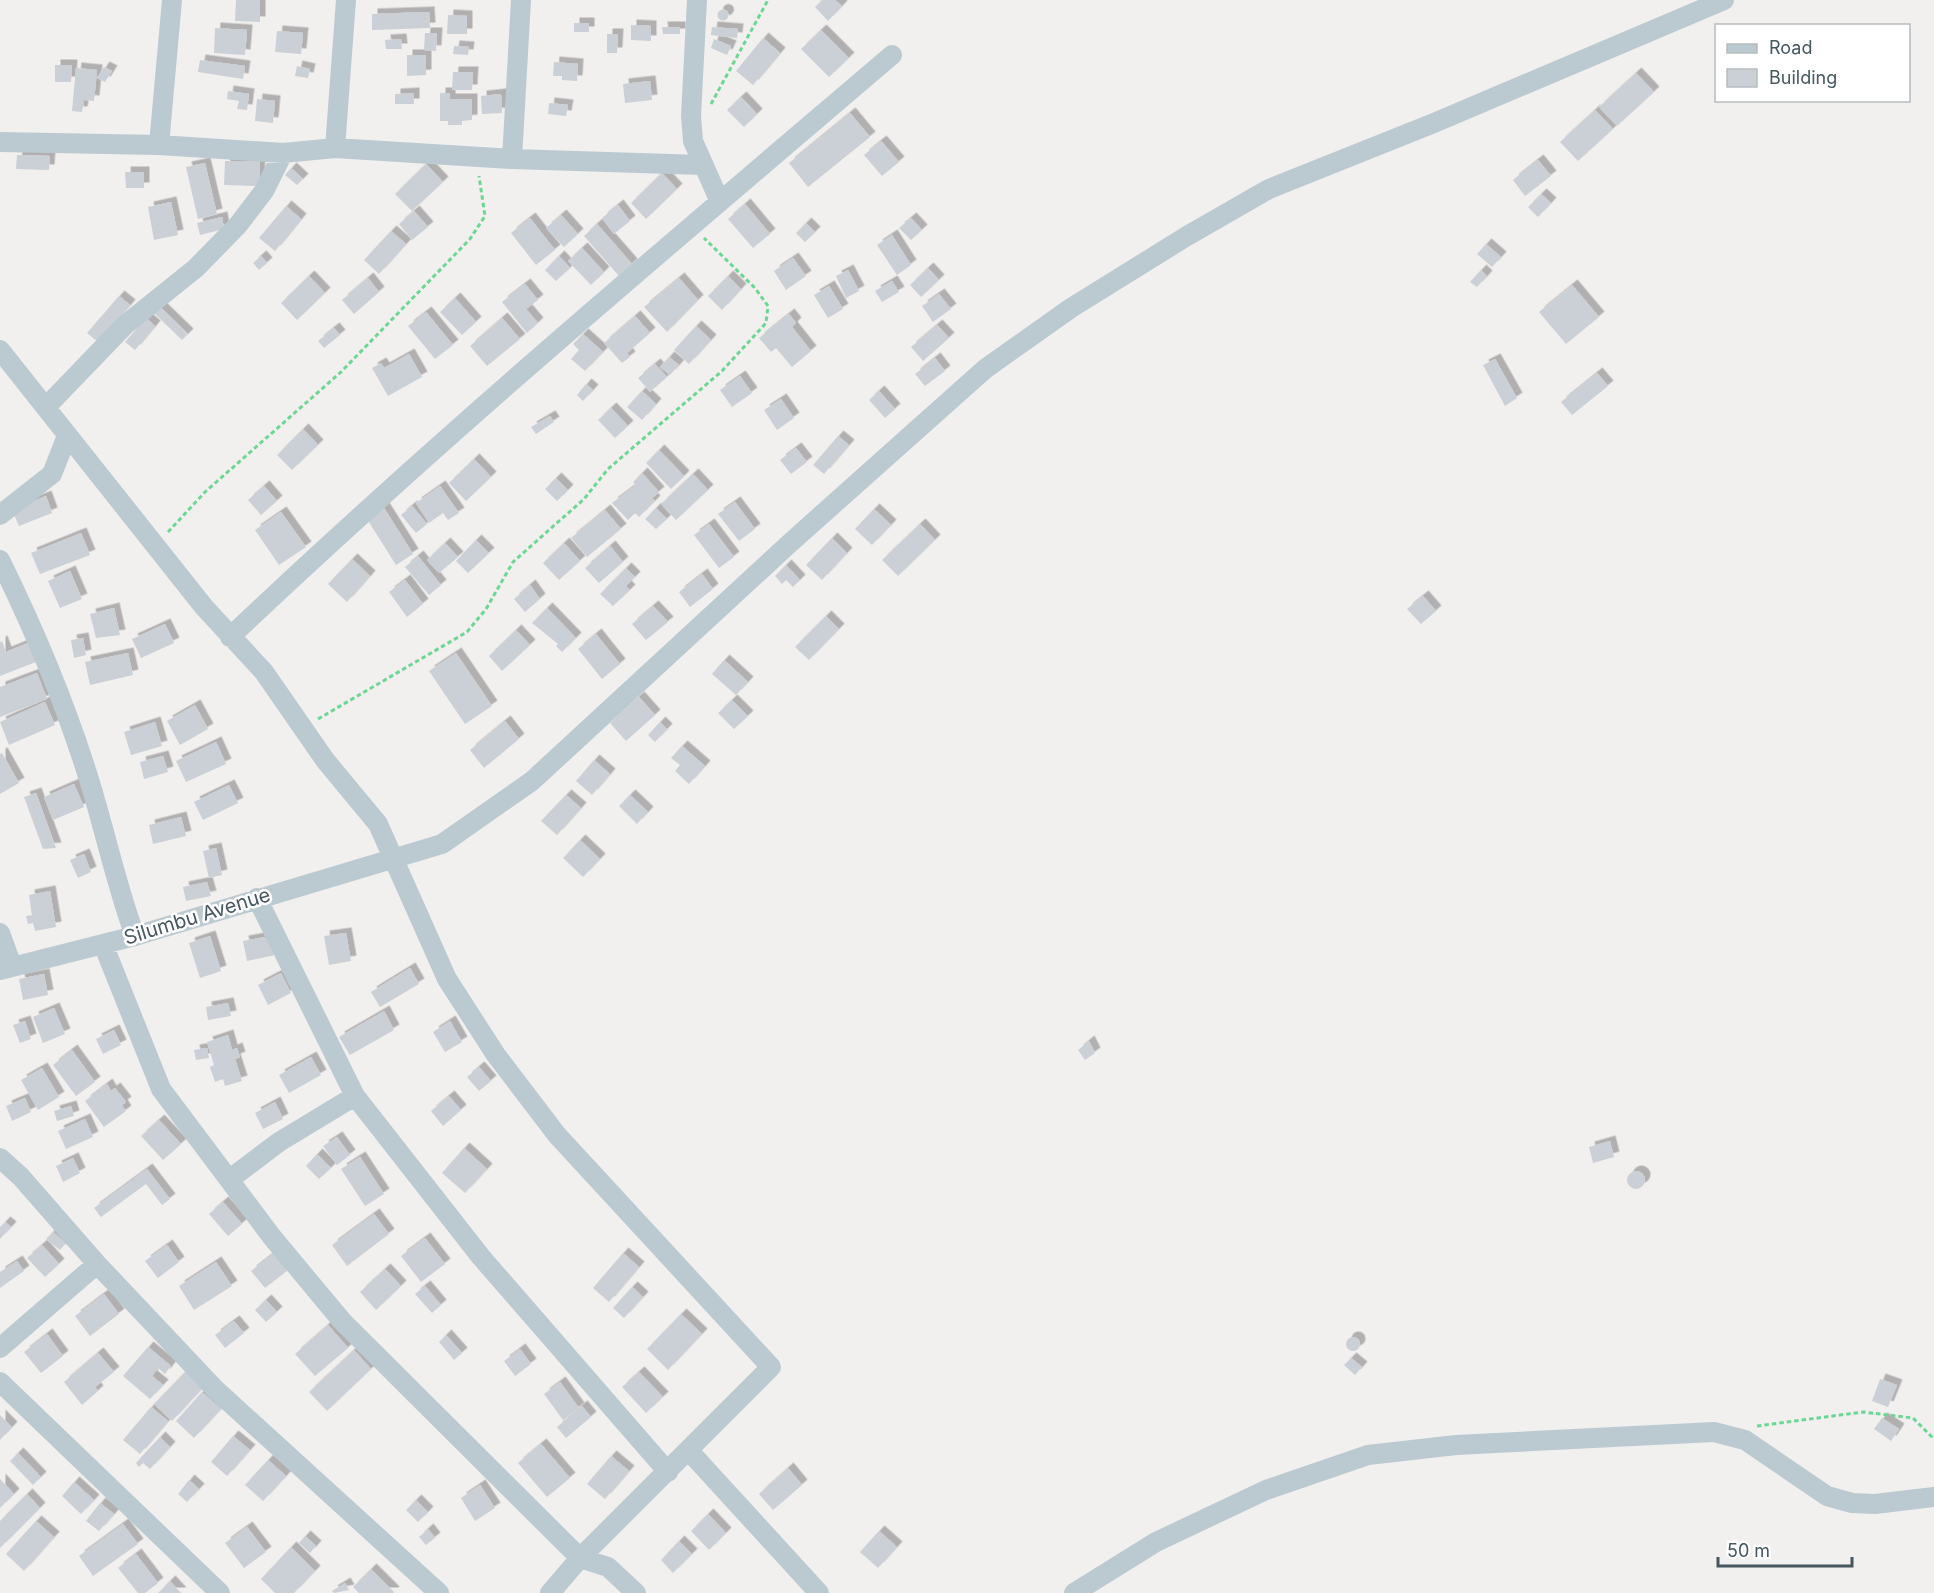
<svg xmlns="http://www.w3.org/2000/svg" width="1934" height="1593" font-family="Inter,sans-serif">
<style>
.building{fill:#cad0d5;filter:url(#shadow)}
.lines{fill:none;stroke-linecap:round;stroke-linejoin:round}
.path{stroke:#6cd793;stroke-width:3;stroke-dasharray:4.5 3;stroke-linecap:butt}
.minor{stroke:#bbcad0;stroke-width:20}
.labels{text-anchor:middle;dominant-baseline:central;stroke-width:5;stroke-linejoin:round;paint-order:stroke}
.street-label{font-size:20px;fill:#45575f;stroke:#fff}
</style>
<defs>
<filter id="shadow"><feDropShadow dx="5.5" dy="-5.5" stdDeviation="0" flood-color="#0004"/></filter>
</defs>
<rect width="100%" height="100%" fill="#f2efef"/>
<!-- building -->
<path class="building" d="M236,0H260V22L235,21Z
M822,0H835L842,6L828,21L815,7Z
M717.5 15a5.5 5.5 0 1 1 11 0a5.5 5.5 0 1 1-11 0Z
M429,12L430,28L372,30V14Z
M448,15L467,16V34H447Z
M574,23H589V32H574Z
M631,25L651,26V41L631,40Z
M662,27H680V34H663Z
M712,27L738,29L737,38L711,35Z
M215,28L247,30L245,55L214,53Z
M821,30L849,58L829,77L801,49Z
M277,31L303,33L301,54L275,52Z
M425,33H437L436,51L424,50Z
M607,34H618L617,53H607Z
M763,38L780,53L753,85L736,71Z
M401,39L402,49H386L385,40Z
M714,39L731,46L727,55L711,48Z
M454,46L469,47L468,55L453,54Z
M407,55H426V75L407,76Z
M200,60L245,66L243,79L198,72Z
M554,62L578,64L577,81L562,80V76H553Z
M55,65H72L71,82H55Z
M297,66L310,69L308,78L295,76Z
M104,67L112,71L105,82L97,78Z
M76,68L97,70L94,101L84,100L82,112L72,111Z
M453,72H473L472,90H452Z
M1636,73L1654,92L1617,126L1599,107Z
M650,81L652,100L625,103L623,84Z
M228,91L249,94L247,110L237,109L239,101L227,99Z
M414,93V104H395V94Z
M440,93H450V99H472V120L462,121V125H448V121H440Z
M501,94L502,113L482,114L481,96Z
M741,97L757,114L744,127L727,110Z
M257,99L275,101L273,123L255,121Z
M549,103L568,105L566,116L548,114Z
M1595,110L1613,129L1578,161L1560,142Z
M850,113L870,137L808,187L789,163Z
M881,141L899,162L882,176L864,155Z
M17,155L50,156L49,170L16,169Z
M1538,160L1551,176L1525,196L1513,180Z
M225,161H260L259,186L224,185Z
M205,163L217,214L198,219L186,167Z
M426,164L443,182L412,211L395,194Z
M291,168L303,179L297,185L285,175Z
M125,172H144V188H126Z
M662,173L677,189L646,219L631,203Z
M1541,194L1551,203L1538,217L1528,207Z
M171,202L178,235L154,240L148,207Z
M745,204L770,234L753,248L728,219Z
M618,205L630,221L614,234L602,218Z
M286,206L301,219L275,251L259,238Z
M414,211L428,227L412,240L399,224Z
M561,215L578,234L564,247L546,228Z
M222,217L224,229L200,235L197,223Z
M530,218L555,250L536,265L511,233Z
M911,218L922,230L911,240L899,228Z
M806,223L815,232L805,242L796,233Z
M597,224L632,264L619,276L584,236Z
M391,231L406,244L379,274L364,260Z
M892,235L911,265L897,275L877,245Z
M1486,244L1501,257L1492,267L1477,254Z
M582,248L604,272L591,285L568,261Z
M261,256L267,263L259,270L253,263Z
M559,256L570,268L556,281L545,270Z
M793,258L806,276L786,290L774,271Z
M928,268L939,280L921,297L910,285Z
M848,270L859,291L846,298L836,276Z
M1481,270L1487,276L1477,287L1470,282Z
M309,276L325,293L297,320L281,303Z
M728,276L741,289L722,310L708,296Z
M368,278L379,292L354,314L342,300Z
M679,278L698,300L667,332L644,307Z
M892,281L899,292L882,302L875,291Z
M525,284L538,300L526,309L538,323L527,333L502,302Z
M1572,285L1599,317L1566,344L1539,312Z
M829,286L843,309L828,318L814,295Z
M939,294L951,309L933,322L922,306Z
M119,296L130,305L98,342L87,333Z
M455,298L476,322L462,335L440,312Z
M158,305L188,334L182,340L152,311Z
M426,312L453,345L435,359L408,326Z
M789,314L796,323L792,327L811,351L792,367L776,348L771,352L759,338Z
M635,316L650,333L627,353L630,357L622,363L604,343Z
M146,318L155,326L135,350L125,342Z
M502,318L520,339L487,366L470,346Z
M937,325L949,338L923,361L911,347Z
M696,326L711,340L689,364L674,350Z
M334,328L340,335L324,348L318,341Z
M583,334L603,352L585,371L571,359L579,350L573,344Z
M409,354L422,377L388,396L372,368L381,363L384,368Z
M669,357L679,365L670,375L660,367Z
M935,358L945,371L925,386L915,374Z
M1495,359L1517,398L1505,406L1483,365Z
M655,364L667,377L650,392L638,378Z
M1597,373L1608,386L1572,415L1561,402Z
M740,376L752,393L732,407L720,390Z
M586,384L593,390L583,401L577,395Z
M642,391L656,404L642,420L627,407Z
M879,391L895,409L885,418L869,400Z
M781,399L794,418L777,430L764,410Z
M611,408L628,426L615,438L598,420Z
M550,416L554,422L536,434L531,427Z
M303,429L318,445L292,470L277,455Z
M838,436L849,445L824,474L813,465Z
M796,448L807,462L791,474L780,460Z
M659,450L684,476L671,489L646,463Z
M474,459L491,477L466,501L449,483Z
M642,473L659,492L652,498L655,501L639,517L635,513L628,520L612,503L636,485L633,482Z
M693,474L708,490L676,520L661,504Z
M556,478L568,490L557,501L545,489Z
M264,486L277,501L261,515L248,500Z
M440,486L459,513L448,520L443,513L429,523L416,503Z
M46,496L52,513L19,526L12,510Z
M735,502L755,529L739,541L718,514Z
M412,506L427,524L416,533L401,515Z
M384,508L413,554L396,565L367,519Z
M656,508L667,519L656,529L645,519Z
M874,509L891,525L872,545L855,529Z
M605,510L621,529L587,557L571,538Z
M281,512L306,547L279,565L255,530Z
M709,524L734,557L719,568L694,535Z
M920,524L935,540L898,576L882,560Z
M81,533L90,555L40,574L31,553Z
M832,538L847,553L822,580L806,565Z
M476,540L489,553L468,573L456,561Z
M445,543L458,557L439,573L427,560Z
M564,543L580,561L559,580L543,563Z
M610,546L623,562L599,583L585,568Z
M418,556L441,585L429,595L405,567Z
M352,559L370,576L347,602L328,584Z
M786,565L800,580L793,587L786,580L782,584L775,576Z
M626,568L635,577L626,586L630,590L613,606L600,594Z
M70,571L82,599L60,608L48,581Z
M702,574L713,589L690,607L679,592Z
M405,580L423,604L407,617L389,592Z
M530,585L540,599L525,612L514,599Z
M1423,596L1436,611L1421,624L1407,609Z
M653,606L668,622L646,640L632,624Z
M114,608L120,635L96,638L90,614Z
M547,608L576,638L562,652L556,646L558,644L532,623Z
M826,616L839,629L809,660L795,647Z
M165,624L174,643L141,658L132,639Z
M516,630L530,645L502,671L489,656Z
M596,634L620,664L602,679L578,649Z
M83,638L86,655L74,658L71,640Z
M2,641L6,652L28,643L36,662L0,676V642Z
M128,653L133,675L90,685L85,662Z
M456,653L492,706L465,724L429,671Z
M724,660L748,682L736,695L712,674Z
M37,673L47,699L0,717V687Z
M639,697L655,715L626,741L610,723Z
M732,700L748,716L734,729L718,713Z
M45,702L55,725L9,745L0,722Z
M195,705L208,729L180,745L167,721Z
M505,721L519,739L484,768L470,750Z
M155,722L162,746L131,755L124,732Z
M660,722L667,729L655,742L648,735Z
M216,742L226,764L186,782L176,761Z
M682,746L705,766L689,784L675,771L680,765L671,758Z
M2,753L19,783L0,794V754Z
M163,756L168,772L144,779L140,762Z
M594,760L610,774L592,795L576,781Z
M74,784L84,807L53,820L44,797Z
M229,785L238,803L203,820L194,802Z
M36,793L56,848L43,849L24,797Z
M566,795L581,808L557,835L541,821Z
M630,795L648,812L637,824L619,806Z
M181,817L186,836L153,844L149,825Z
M580,840L600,859L583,877L563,858Z
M216,848L222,875L209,878L203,851Z
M84,854L91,872L78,878L70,860Z
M207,882L211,896L186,901L183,887Z
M50,891L56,927L35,931L33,923L28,924L26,916L32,915L29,895Z
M346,933L351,961L329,965L324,936Z
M210,936L221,971L200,978L189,943Z
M271,936L275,955L247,961L243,941Z
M410,968L419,984L380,1007L371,992Z
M281,973L291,993L268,1005L258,985Z
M44,974L48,995L23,1000L19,979Z
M228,1003L231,1016L208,1020L206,1007Z
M54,1008L65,1034L43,1043L33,1017Z
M384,1011L394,1030L350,1055L339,1037Z
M25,1021L31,1039L20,1043L13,1025Z
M450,1021L462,1042L445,1052L433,1032Z
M114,1030L121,1045L103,1054L96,1039Z
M228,1035L232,1050L237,1048L240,1057L235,1059L242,1081L225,1086L223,1079L215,1082L210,1067L214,1065L207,1042Z
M1089,1041L1095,1053L1085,1060L1078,1050Z
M207,1048L209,1058L196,1060L194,1050Z
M72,1050L95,1082L76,1096L53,1065Z
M311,1057L321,1075L289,1093L279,1075Z
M479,1067L491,1081L479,1091L467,1077Z
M42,1068L59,1097L38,1110L21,1080Z
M107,1084L111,1091L115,1088L126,1102L122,1105L126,1111L104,1127L85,1101Z
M449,1096L461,1110L443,1126L431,1111Z
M25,1098L31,1112L12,1121L6,1106Z
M275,1102L283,1119L263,1129L255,1113Z
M71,1106L74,1116L57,1121L54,1111Z
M85,1119L93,1137L66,1149L58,1131Z
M159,1120L181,1144L163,1160L141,1136Z
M337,1137L350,1155L337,1165L323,1146Z
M1610,1141L1614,1157L1593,1163L1589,1147Z
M464,1148L487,1169L465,1193L442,1173Z
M317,1154L331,1168L319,1179L306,1166Z
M360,1157L384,1194L365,1206L341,1169Z
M73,1158L80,1173L63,1182L56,1166Z
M147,1169L170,1199L162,1205L146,1184L101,1217L94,1208Z
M1627 1180a9 9 0 1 1 18 0a9 9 0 1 1-18 0Z
M223,1202L242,1224L228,1236L209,1214Z
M374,1214L389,1234L347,1266L332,1245Z
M5,1222L11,1227L0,1239V1227Z
M53,1232L66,1243L60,1250L46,1239Z
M425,1238L445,1264L421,1282L401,1256Z
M42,1245L59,1264L45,1277L27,1258Z
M167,1245L179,1262L158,1278L145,1261Z
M623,1253L639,1267L609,1302L593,1288Z
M273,1254L287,1271L265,1288L251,1271Z
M17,1261L24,1271L0,1288V1272Z
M216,1262L232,1286L194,1310L179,1286Z
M385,1269L401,1286L376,1310L360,1292Z
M425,1286L441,1305L432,1313L415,1294Z
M632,1287L643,1297L624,1318L613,1308Z
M104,1294L119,1314L90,1336L75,1316Z
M266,1300L277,1312L266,1322L255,1310Z
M681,1314L702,1334L668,1370L647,1349Z
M234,1321L244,1333L225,1348L215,1335Z
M328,1325L348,1348L315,1376L295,1354Z
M47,1334L63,1356L41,1373L24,1352Z
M446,1335L462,1353L454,1360L439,1342Z
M1346 1344a7 7 0 1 1 14 0a7 7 0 1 1-14 0Z
M148,1347L171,1366L165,1374L158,1368L152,1376L163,1385L150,1399L123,1376Z
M520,1349L531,1364L515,1376L504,1361Z
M354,1350L371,1369L327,1411L309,1392Z
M98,1353L114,1372L95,1387L98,1391L82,1405L64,1382Z
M1351,1358L1362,1367L1355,1375L1344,1365Z
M190,1367L207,1383L172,1421L154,1404Z
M639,1372L663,1397L646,1413L622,1387Z
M1880,1379L1897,1385L1888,1407L1872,1401Z
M560,1382L579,1408L563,1420L544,1394Z
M202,1392L221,1409L194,1438L176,1421Z
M582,1406L591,1417L566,1438L557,1427Z
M151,1407L168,1421L140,1454L123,1440Z
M0,1415L12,1427L0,1440Z
M1882,1418L1899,1429L1891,1441L1874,1429Z
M233,1436L250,1450L227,1476L211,1462Z
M160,1437L170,1447L150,1469L143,1463L139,1467L136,1463Z
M541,1444L570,1478L547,1497L518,1463Z
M18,1453L41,1477L33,1485L10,1461Z
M611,1456L629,1471L605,1499L587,1484Z
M268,1460L286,1476L263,1501L245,1485Z
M788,1468L802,1485L773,1510L759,1494Z
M0,1479L14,1494L0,1508Z
M189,1480L199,1489L187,1502L178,1494Z
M74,1482L94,1500L81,1514L62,1496Z
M480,1485L495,1508L475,1521L461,1498Z
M27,1494L40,1508L0,1548V1521Z
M416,1500L428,1512L418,1522L406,1510Z
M100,1503L114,1514L99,1531L86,1521Z
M708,1514L726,1533L709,1550L691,1531Z
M36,1521L54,1537L24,1571L6,1554Z
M123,1524L138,1544L93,1576L79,1556Z
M247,1527L266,1552L244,1568L225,1543Z
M428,1529L435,1538L426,1545L419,1537Z
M879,1531L897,1547L878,1568L860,1552Z
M305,1536L316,1546L310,1553L299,1543Z
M679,1541L692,1554L673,1573L661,1560Z
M291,1547L315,1571L294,1593H275L261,1579Z
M136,1554L158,1583L145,1593H138L118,1568Z
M371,1569L394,1592L393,1593H359L353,1587Z
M170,1581L181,1593H158Z
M345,1583L349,1590L334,1593L332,1591Z"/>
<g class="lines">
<!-- path -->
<path class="path" d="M711,104L768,0
M168,532L205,492L341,372L470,239L485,216L479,176
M318,719L467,632L486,609L513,562L584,499L608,469L722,371L766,323L768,306L755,288L704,238
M1757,1426L1863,1412L1913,1418L1934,1439"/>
<!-- minor -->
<path class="minor" d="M697,0L691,116L693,141L720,202
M0,142L159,145L283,153L335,148L512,159L702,165
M159,145L172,0
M335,148L346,0
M512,159L521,0
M0,350L204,607L264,672L325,760L378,824L447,979L496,1055L557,1135L771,1367L580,1558L550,1593
M46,407L125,325L196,268L238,225L264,191L283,153
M0,515L52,474L67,436
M0,560C33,627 63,698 86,770C104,825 115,882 135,936
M230,637C443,435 668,246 892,55
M257,898L355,1096
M0,933L12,966
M103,944L161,1089L272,1237L342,1321L580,1558L608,1567L636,1593
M0,970L135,936L442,844L532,781L790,543L985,369L1071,308L1187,236L1269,189L1434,123L1724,0
M0,1158L21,1177L97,1264L216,1390L439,1593
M230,1179L279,1142L355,1096L481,1257L668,1472
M0,1348L97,1264
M0,1382L220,1593
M689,1451L819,1593
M1074,1593L1156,1542L1266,1490L1368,1455L1456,1445L1714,1432L1745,1440L1827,1496L1852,1503L1875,1504L1934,1497"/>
</g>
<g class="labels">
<!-- street labels -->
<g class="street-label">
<text transform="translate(197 916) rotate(-17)">Silumbu Avenue</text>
</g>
</g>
<!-- legend -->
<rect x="1715" y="24" width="195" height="78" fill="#ffffff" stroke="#b5bcbf" stroke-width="1.5"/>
<rect x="1727" y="44" width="30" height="9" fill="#bbcad0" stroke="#b5bcbf" stroke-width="1.5"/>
<text x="1769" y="54" font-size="18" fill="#45575f">Road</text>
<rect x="1727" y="69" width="30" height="18" fill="#cad0d5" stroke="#b5bcbf" stroke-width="1.5"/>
<text x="1769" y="84" font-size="18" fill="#45575f">Building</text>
<!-- scale -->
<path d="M1718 1557v9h134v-9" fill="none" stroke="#45575f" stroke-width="3"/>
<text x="1727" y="1557" font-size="18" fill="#45575f" stroke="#ffffff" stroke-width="4.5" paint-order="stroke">50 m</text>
</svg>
